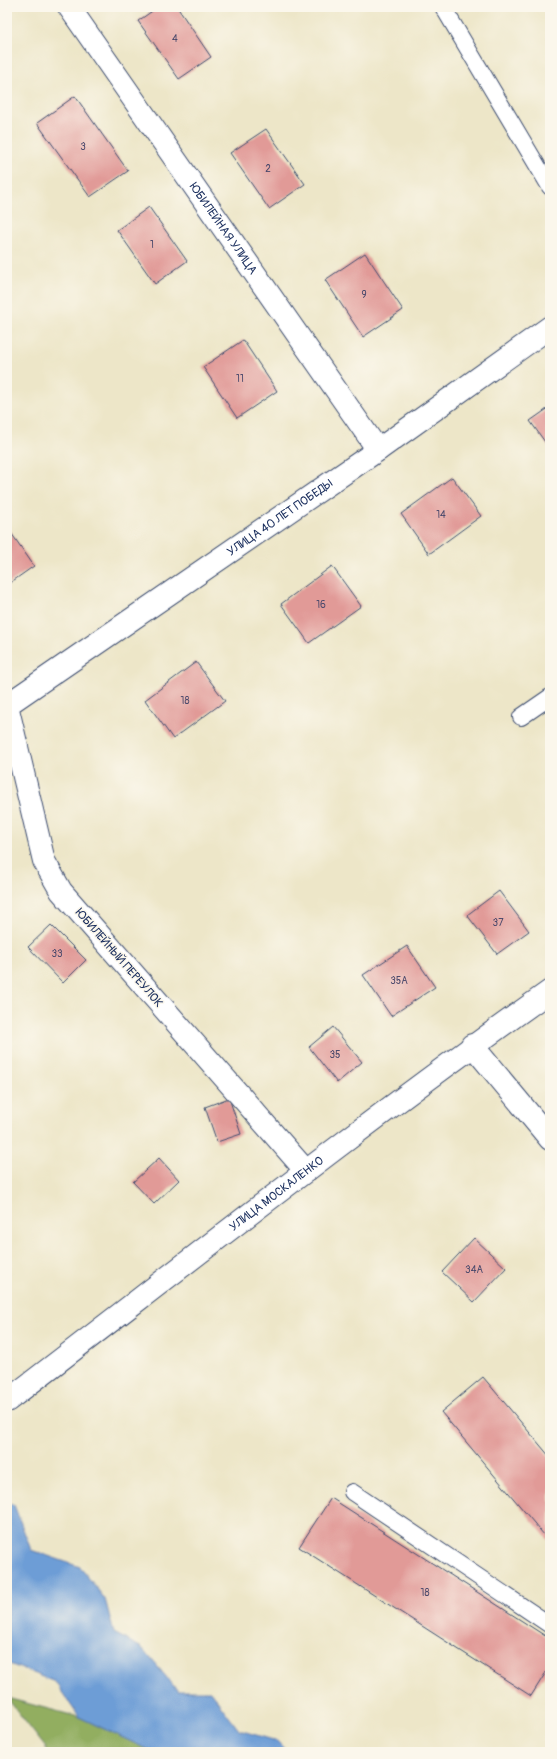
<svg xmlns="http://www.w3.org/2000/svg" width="557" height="1759" font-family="Pangolin,sans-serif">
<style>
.forest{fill:#92ae60;stroke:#566e5f}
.water{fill:#6d9dd6;stroke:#44669a}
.building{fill:#e19a97}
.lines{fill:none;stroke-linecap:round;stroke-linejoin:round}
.lane-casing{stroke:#3a4a6e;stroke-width:18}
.street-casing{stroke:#3a4a6e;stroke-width:24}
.lane{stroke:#fff;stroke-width:16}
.street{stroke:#fff;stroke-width:22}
.labels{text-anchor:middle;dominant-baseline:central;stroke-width:3;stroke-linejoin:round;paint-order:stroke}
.number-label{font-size:10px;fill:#4c4a6c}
.street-label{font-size:12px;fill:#1b2f5e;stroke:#fbf7ec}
</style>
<rect width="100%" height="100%" fill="#fbf7ec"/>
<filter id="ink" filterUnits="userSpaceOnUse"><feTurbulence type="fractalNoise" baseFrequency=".025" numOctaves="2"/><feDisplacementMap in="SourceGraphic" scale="8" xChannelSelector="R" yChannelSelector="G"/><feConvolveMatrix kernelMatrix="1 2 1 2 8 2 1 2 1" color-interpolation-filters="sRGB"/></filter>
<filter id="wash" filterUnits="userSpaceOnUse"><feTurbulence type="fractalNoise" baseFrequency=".012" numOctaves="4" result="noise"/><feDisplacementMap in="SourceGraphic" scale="16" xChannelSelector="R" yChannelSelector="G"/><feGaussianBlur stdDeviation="0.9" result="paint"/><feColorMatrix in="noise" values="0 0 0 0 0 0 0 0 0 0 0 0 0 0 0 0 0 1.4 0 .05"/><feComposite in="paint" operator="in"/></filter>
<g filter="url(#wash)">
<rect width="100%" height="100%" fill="#ede6c8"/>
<!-- forest -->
<path class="forest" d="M7,1698L79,1717L153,1752H49Z"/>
<!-- water -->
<path class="water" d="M7,1501L14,1505L31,1550L80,1567L105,1599L114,1633L142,1648L178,1691H210L239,1730L277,1741L287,1752H153L79,1717L55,1682L7,1663Z"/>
<g id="blocks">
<!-- building -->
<path class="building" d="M158,7H177L211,57L179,79L138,21Z
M75,96L128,171L90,197L37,123Z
M266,129L305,184L269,209L230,153Z
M149,207L187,261L155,284L117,230Z
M365,253L403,310L363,337L325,280Z
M243,340L277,391L237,418L203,367Z
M550,407V449L530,421Z
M452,477L481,516L429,554L401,514Z
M7,527L34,566L7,585Z
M332,566L361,606L309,643L281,604Z
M196,662L225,701L173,739L145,700Z
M499,891L529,931L497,954L467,915Z
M51,925L86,960L63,983L28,947Z
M407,946L435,987L391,1016L363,975Z
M333,1027L362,1062L337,1083L309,1047Z
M229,1098L241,1134L217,1142L205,1107Z
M159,1158L179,1180L154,1204L133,1182Z
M474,1238L506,1268L474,1302L442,1272Z
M483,1377L550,1457V1542L441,1412Z
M331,1498L550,1639V1666L531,1696L299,1547Z"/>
</g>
</g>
<g filter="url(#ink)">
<use href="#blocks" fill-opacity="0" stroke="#3a4a6e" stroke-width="1"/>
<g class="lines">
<!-- lane casing -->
<g class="lane-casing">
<path id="lane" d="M443,7L550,187
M521,717L550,697
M352,1492L550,1625"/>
</g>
<!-- street casing -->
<g class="street-casing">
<g id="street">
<path id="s1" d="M69,7L378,450"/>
<path d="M472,1045L550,1139"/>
<path id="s2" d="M306,1171L61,891L44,861L7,705L378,450L550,327"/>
<path id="s3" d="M7,1401C187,1263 365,1122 550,991"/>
</g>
</g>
<!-- lane -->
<use href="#lane" class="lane"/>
<!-- street -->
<use href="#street" class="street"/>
</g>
</g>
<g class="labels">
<!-- number labels -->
<g class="number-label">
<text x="175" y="39">4</text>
<text x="83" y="147">3</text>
<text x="268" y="169">2</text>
<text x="152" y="245">1</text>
<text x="364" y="295">9</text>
<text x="240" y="379">11</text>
<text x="441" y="515">14</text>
<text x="321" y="605">16</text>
<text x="185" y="701">18</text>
<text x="498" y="923">37</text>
<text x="57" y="954">33</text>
<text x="399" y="981">35А</text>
<text x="335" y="1055">35</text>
<text x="474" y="1270">34А</text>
<text x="425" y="1593">18</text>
</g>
<!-- street labels -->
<g class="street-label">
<text stroke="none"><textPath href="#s1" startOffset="270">ЮБИЛЕЙНАЯ УЛИЦА</textPath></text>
<text stroke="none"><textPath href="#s2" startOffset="898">УЛИЦА 40 ЛЕТ ПОБЕДЫ</textPath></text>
<text transform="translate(119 958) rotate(49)">ЮБИЛЕЙНЫЙ ПЕРЕУЛОК</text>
<text stroke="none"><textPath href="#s3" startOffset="340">УЛИЦА МОСКАЛЕНКО</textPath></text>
</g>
</g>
<!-- margin -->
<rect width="557" height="1759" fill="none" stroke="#fbf7ec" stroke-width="24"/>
</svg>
